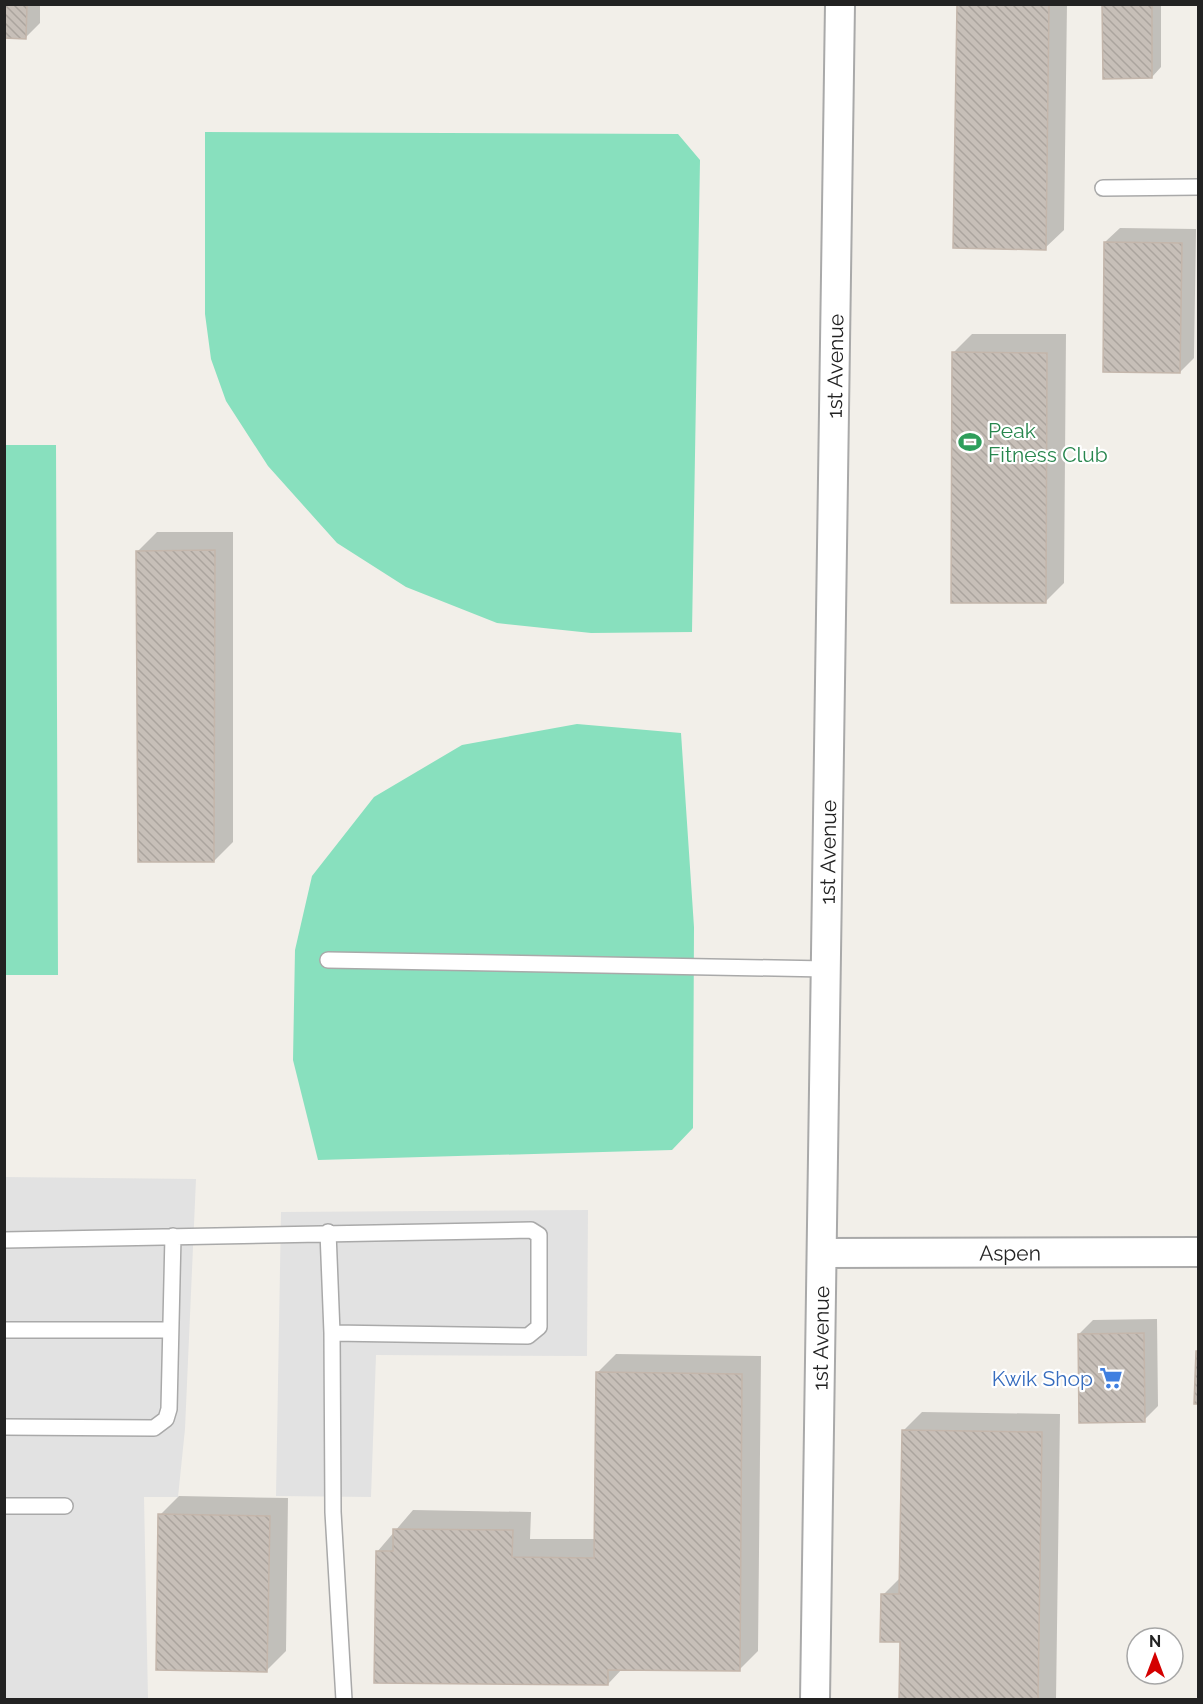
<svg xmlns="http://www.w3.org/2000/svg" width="1203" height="1704" font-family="Raleway,sans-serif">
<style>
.pitch{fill:#88e0be}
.parking{fill:#e2e2e2}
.shadow{fill:#0003}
.building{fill:url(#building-back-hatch);stroke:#c4b6ab;stroke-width:1.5}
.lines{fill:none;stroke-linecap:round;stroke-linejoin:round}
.lane-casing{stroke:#a9a9a9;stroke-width:18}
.street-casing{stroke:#a9a9a9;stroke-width:32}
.lane{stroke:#fff;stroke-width:15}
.street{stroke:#fff;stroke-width:28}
.labels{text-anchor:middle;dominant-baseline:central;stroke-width:4.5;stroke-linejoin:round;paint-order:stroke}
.street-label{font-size:21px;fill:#222;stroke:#fff}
.leisure-label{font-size:21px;fill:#27864d;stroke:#fff;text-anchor:start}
.shop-label{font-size:21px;fill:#366cbe;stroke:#fff;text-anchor:end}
</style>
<defs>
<pattern id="building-back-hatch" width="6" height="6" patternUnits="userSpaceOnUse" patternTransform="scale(1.5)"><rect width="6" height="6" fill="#c7bfb8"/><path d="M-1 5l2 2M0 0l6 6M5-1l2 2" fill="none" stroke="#aba49e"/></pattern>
</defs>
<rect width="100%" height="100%" fill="#f2efe9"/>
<!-- pitch -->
<path class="pitch" d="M205,132L678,134L700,160L692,632L591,633L497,623L406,587L337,543L268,466L226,401L211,359L205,314Z
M5,445H56L58,975H5Z
M577,724L681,733L694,927L693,1128L672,1150L318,1160L293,1060L295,950L312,876L374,797L462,745Z"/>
<!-- parking -->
<path class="parking" d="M5,1177L196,1179L185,1429L178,1497H144L148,1699L5,1700Z
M588,1210L587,1356L376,1355L371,1497L276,1496L281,1212Z"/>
<!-- shadow -->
<path class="shadow" d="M4,4H40V23L26,37Z
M958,4H1067L1064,230L1045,248Z
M1104,4H1161V67L1152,77Z
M1120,228L1196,229L1194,358L1180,372L1105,242Z
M972,334H1066L1064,583L1045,602L953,353Z
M157,532H233V842L214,861L138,551Z
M1157,1319L1158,1406L1144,1420L1079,1334L1093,1320Z
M1198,1351V1403H1196Z
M616,1354L761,1356L758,1651L739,1670L623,1668L608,1684L377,1552L413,1510L531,1512L530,1539H596L597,1373Z
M922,1412L1060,1414L1056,1700H901L902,1641L883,1595L901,1577L903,1431Z
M179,1496L288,1498L286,1651L267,1670L160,1515Z"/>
<!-- building -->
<path class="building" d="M4,4H27L26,39L4,38Z
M957,4H1049L1046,250L953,248Z
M1102,4H1152V78L1103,79Z
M1104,242L1182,243L1180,373L1103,372Z
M952,352L1047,353L1046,603H951Z
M215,550L214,862H138L136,551Z
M1144,1333L1145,1422L1079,1423L1078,1334Z
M1196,1351H1198V1404H1194Z
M596,1372L742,1374L740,1671L608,1670V1685L374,1683L376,1551H393V1529L513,1530L512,1557L594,1558Z
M902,1430L1042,1432L1038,1700H899L900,1642H880L881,1594H899Z
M158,1514L270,1516L267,1672L156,1670Z"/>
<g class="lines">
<!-- lane casing -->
<g class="lane-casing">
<path id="lane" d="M1103,188L1198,187
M328,960L826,969
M328,1232L332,1333
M4,1240L531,1230L539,1235V1327L528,1336L332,1333L333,1512L344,1700
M4,1330H170
M4,1427L154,1428L166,1419L169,1409L173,1236
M4,1506H65"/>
</g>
<!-- street casing -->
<g class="street-casing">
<g id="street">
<path id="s1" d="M822,1253L1198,1252"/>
<path id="s2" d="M815,1700L840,4"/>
</g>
</g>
<!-- lane -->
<use href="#lane" class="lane"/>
<!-- street -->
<use href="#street" class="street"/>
</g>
<!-- icons -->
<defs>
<g id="stadium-bare" transform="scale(1.8)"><path d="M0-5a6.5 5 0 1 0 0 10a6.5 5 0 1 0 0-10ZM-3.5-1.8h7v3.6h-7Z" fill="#2e9e5b" stroke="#fff" stroke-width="2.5" paint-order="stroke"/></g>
<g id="supermarket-bare" transform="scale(1.8)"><path d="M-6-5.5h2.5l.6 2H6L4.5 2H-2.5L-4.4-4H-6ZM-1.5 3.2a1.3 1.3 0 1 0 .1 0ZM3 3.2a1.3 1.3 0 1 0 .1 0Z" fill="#3f7fe0" stroke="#fff" stroke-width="2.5" paint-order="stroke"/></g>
</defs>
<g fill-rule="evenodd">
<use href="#stadium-bare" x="970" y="442"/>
<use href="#supermarket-bare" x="1111" y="1378"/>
</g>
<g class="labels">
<!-- street labels -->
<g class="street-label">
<text stroke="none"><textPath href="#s2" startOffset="1334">1st Avenue</textPath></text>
<text stroke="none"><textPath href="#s2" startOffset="848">1st Avenue</textPath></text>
<text stroke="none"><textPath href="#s1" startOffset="188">Aspen</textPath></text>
<text stroke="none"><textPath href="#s2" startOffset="362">1st Avenue</textPath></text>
</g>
<!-- leisure labels -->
<g class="leisure-label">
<text x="988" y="430">Peak<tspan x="988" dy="24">Fitness Club</tspan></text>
</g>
<!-- shop labels -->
<g class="shop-label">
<text x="1093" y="1378">Kwik Shop</text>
</g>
</g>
<!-- border -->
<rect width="1203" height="1704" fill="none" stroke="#222222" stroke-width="12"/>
<!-- north arrow -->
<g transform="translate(1155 1656)"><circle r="28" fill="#ffffff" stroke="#a7a7a7" stroke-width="1.5"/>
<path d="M0-4.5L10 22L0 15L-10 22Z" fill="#d40000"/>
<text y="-9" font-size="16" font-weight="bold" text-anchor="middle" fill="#222222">N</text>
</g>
</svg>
